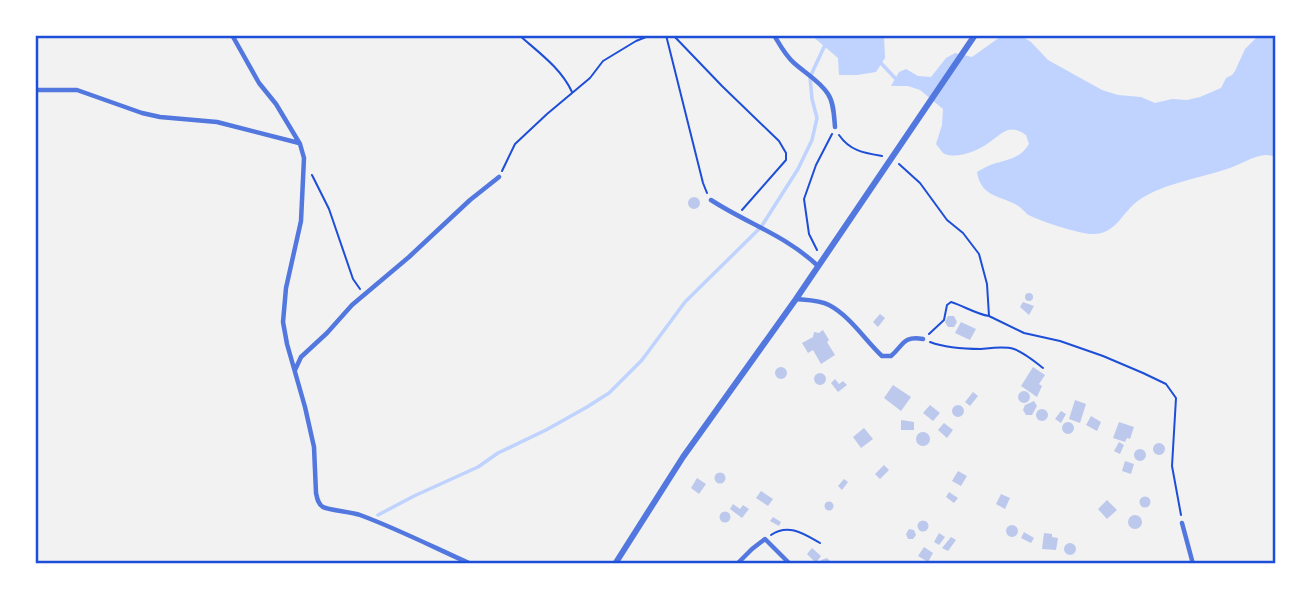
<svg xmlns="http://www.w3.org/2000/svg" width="1311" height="599" font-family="Signika,sans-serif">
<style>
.water{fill:#bfd3fe}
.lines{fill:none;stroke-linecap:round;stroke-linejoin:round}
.stream{stroke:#bfd3fe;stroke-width:3.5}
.building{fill:#bdc9ec}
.path{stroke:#1d4ed8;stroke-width:2}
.minor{stroke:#5277de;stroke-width:4.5}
.tertiary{stroke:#5277de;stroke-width:6}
.neatline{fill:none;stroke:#1d4ed8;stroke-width:2.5}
</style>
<rect width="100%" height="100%" fill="#f2f2f2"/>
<!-- water -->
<path class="water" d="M811,35H884L885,58L876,72L857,75H839L838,58Z
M1020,35L1031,42L1048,60L1102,90L1118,95L1141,97L1155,103L1172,99L1187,100L1200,97L1221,88L1226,78L1232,75L1235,71L1245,49L1256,38L1262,35H1276V156C1272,156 1269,155 1265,155C1253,156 1241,164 1230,168C1201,178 1164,183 1139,200C1123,211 1116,234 1094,234C1082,235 1036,220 1027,214C1023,210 1020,207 1015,204C997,195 981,196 977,172C982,169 987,166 993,164C1007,160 1021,158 1029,144L1026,135C1008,122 1001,135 987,144C977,151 955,160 943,153C942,152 937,145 936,144L942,125L943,109L920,90L908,86H891L899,72L906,69L918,76L931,77L946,58L955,53L972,57L1000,37Z"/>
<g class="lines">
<!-- stream -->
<path class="stream" d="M878,60L895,78
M378,515L414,496L478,467L498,453L546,430L587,407L609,393L642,360L685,302L761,227L798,169L812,140L817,118L812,99L810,77L825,45"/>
</g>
<!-- building -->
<path class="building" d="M688 203a6 6 0 1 1 12 0a6 6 0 1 1-12 0Z
M1025 297a4 4 0 1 1 8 0a4 4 0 1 1-8 0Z
M1023,302L1034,306L1029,315L1020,307Z
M880,314L885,318L878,327L873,322Z
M948,316H954L957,322L954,327H948L945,322Z
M961,322L976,329L970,340L955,333Z
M823,330L829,340L827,342L835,355L821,364L813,350L808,353L802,343L813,337L814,332L819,333Z
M775 373a6 6 0 1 1 12 0a6 6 0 1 1-12 0Z
M1033,367L1045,375L1039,384L1042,386L1037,397L1021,386Z
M814 379a6 6 0 1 1 12 0a6 6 0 1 1-12 0Z
M835,379L839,384L843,381L847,385L838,392L831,383Z
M893,385L911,397L901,411L884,398Z
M1018 397a6 6 0 1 1 12 0a6 6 0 1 1-12 0Z
M973,392L978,396L970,406L965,402Z
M1075,400L1086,404L1080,423L1069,419Z
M1034,401L1037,406L1032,415H1026L1023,410L1025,405Z
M952 411a6 6 0 1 1 12 0a6 6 0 1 1-12 0Z
M930,405L940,413L933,421L923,413Z
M1036 415a6 6 0 1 1 12 0a6 6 0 1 1-12 0Z
M1061,411L1066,414L1061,423L1055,419Z
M1091,416L1101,422L1097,431L1086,425Z
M901,420L914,422V430H901Z
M1119,422L1134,427L1130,439L1127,438L1125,442L1113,438Z
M1062 428a6 6 0 1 1 12 0a6 6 0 1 1-12 0Z
M944,423L953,430L947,438L938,430Z
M864,428L873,439L861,448L853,437Z
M916 439a7 7 0 1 1 14 0a7 7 0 1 1-14 0Z
M1119,442L1124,445L1120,454L1114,451Z
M1153 449a6 6 0 1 1 12 0a6 6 0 1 1-12 0Z
M1134 455a6 6 0 1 1 12 0a6 6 0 1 1-12 0Z
M1125,461L1134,464L1131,474L1122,471Z
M884,465L889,470L880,479L875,474Z
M958,471L967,476L961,486L952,481Z
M714.5 478a5.5 5.5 0 1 1 11 0a5.5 5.5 0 1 1-11 0Z
M697,478L706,484L699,494L691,488Z
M844,479L848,482L842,490L838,486Z
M761,491L773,499L768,506L756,498Z
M949,492L958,498L954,503L946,497Z
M1001,494L1010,498L1005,509L996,504Z
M1139.5 502a5.5 5.5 0 1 1 11 0a5.5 5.5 0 1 1-11 0Z
M1107,500L1117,510L1107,519L1098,509Z
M824.5 506a4.5 4.5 0 1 1 9 0a4.5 4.5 0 1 1-9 0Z
M733,504L740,509L743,505L749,509L742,518L730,509Z
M719.5 517a5.5 5.5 0 1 1 11 0a5.5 5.5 0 1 1-11 0Z
M1128 522a7 7 0 1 1 14 0a7 7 0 1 1-14 0Z
M773,517L781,522L779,526L770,521Z
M917.5 526a5.5 5.5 0 1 1 11 0a5.5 5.5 0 1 1-11 0Z
M1006 531a6 6 0 1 1 12 0a6 6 0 1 1-12 0Z
M909,529L914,530L916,535L913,539H908L906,534Z
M1024,532L1034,538L1031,543L1021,538Z
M939,533L945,537L939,545L934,542Z
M1044,533L1052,534V537L1058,538L1056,550L1042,549Z
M951,537L956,540L948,551L942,548Z
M1064 549a6 6 0 1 1 12 0a6 6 0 1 1-12 0Z
M924,547L933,553L928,562L918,556Z
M812,548L821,556L816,563L807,554Z
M827,558L831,562L830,564H820L821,560Z"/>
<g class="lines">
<!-- path -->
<path class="path" d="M519,35C538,52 561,68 572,92
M666,35L703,183L707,193
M673,35L722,86L779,141L786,153V160L742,210
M839,135C850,151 864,153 882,156
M899,164L920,183L947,220L963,233L979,254L987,284L989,316L1024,333L1060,341L1103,356L1143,373L1166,384L1176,398L1172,466L1181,515
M502,171L515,144L547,114L590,78L603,61L636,41L651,35
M312,175L329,209L353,279L360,289
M817,250L809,234L804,199L816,165L832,134
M929,334L944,320L947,305L951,302C964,306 976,314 989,316
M930,342C946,348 963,349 981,349C992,348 1004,346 1014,349C1025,353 1034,361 1043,368
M771,535C789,523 804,534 820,543"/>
<!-- minor -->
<path class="minor" d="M232,35L259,83L276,104L300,144L304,158L301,221L286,288L283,322L287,344L305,407L314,447L316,493C317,498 318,504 323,507C328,510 352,512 360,515C398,529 435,548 471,564
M774,35C780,45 785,55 794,63C805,73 820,81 828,94C834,103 834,116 835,127
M35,90H77L142,113L160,117L217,122L299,143
M711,200C748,224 785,235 818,266
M796,299C807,300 820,300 829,305C850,316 865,340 882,356H891C903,346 903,335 923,339
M295,370L301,357L327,333L352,305L409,257L470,200L499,177
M1182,523L1193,564
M737,564L752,549L765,539L790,564"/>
<!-- tertiary -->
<path class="tertiary" d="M615,564L683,457L796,299L975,35"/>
</g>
<!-- border -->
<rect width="1311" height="599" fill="none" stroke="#ffffff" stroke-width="74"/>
<rect x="37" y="37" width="1237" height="525" class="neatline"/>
</svg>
